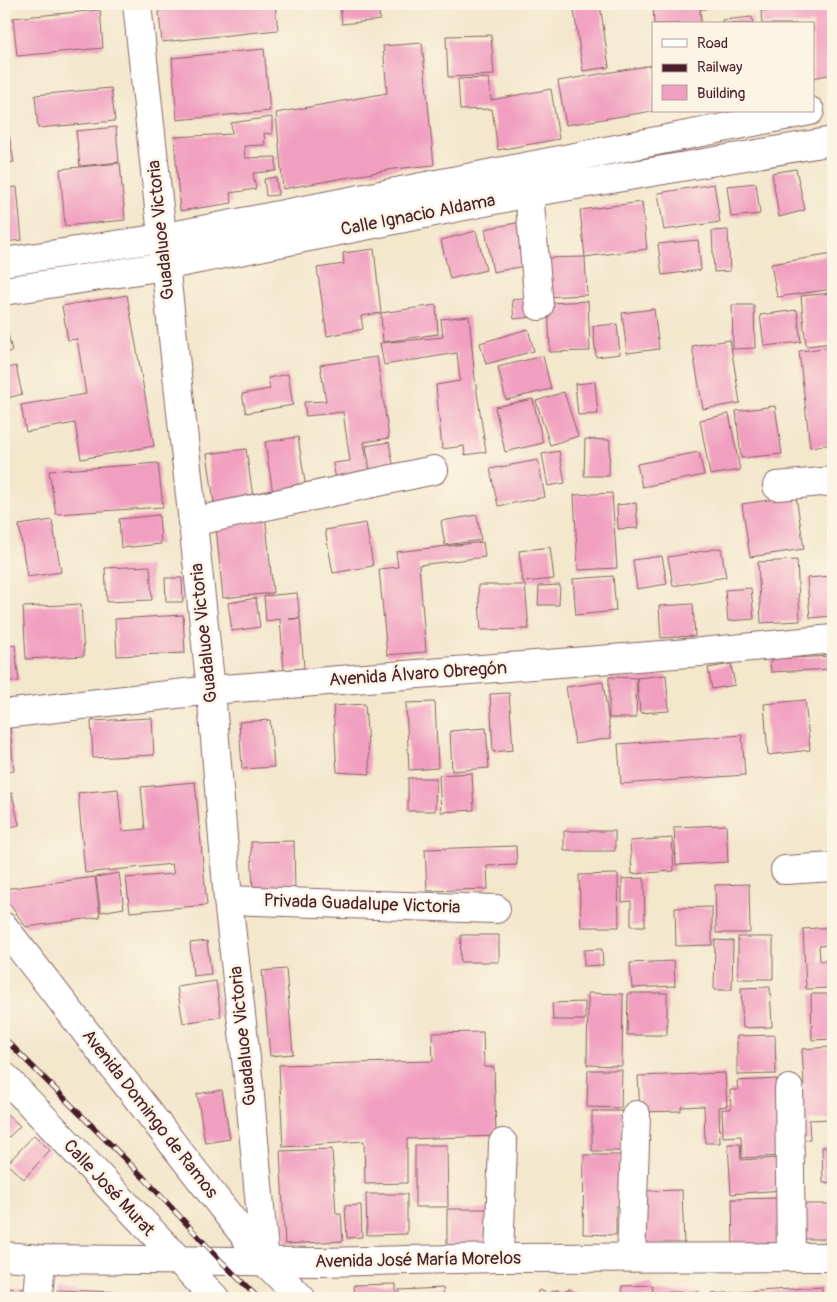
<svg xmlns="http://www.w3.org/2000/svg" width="837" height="1302" font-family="Pangolin,sans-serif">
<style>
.building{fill:#f19fc0}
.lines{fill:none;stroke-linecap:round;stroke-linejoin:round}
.street-casing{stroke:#856563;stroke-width:30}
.secondary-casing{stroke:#856563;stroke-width:30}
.street{stroke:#fff;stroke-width:28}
.secondary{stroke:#fff;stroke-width:28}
.rail-casing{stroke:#4a1f2b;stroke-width:5.5}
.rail{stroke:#fcf5e5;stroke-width:4;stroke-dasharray:11;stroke-linecap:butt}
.labels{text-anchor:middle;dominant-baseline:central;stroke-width:5;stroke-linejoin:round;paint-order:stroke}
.street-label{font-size:18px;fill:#4a1f2b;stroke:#fcf5e5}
</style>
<rect width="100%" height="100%" fill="#fcf5e5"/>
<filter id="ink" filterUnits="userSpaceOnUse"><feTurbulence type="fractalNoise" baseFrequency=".02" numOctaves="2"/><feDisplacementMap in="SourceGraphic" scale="10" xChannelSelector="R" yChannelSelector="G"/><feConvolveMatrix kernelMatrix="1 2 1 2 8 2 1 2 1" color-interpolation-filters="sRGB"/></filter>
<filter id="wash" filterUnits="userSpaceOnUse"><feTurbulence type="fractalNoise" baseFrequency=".0096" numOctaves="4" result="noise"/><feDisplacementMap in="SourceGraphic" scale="20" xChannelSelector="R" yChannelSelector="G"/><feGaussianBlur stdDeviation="1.12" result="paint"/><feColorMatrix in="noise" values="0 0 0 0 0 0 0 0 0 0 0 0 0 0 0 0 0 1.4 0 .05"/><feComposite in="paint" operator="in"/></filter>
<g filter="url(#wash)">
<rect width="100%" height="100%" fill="#f3e7cc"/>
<g id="blocks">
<!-- building -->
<path class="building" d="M158,4H275L278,30L162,42Z
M340,4H378L380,20L342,24Z
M573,4H600L609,67L583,71Z
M653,4H706V9H700L701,24H654Z
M819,4H833V74L813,78V24H762L761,11Z
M100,10L103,48L17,56L13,18Z
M752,17L753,24H722V20Z
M491,35L494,75L448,77L446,36Z
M422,43L434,165L394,169L283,189L276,113L387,93L383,46Z
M264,49L270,111L177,120L172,58Z
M653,65V111L566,125L558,81Z
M489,78L491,100L551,89L559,139L498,150L492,109L460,110L458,79Z
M111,88L115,121L38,128L35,95Z
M272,117V134L264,133L265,145L244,146L245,158L276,157V171L253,173L256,189L230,193L232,203L180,211L174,137L232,134L231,123Z
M116,127L119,162L80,166L76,131Z
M9,135L14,162L4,164V136Z
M120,163L125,220L65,226L60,169Z
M796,169L805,210L779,217L772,173Z
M276,177L278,195L266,196L264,179Z
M756,183L760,214L731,217L727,186Z
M714,184L720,222L664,230L658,193Z
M17,187L22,240L4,242V188Z
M642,202L647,249L585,257L580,210Z
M521,222L530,265L493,272L485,229Z
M728,230L730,271L714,272L712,231Z
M476,231L486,270L450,279L441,240Z
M698,240L701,270L662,275L658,244Z
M374,249L381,313L361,316L363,329L327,336L317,268L344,264L343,253Z
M833,254V289L777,297L771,264Z
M585,257L587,295L545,297L543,258Z
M833,293V343L806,346L801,296Z
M127,295L154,446L81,459L75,423L26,432L21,405L86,394L77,339L68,340L62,306Z
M532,298L534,317L514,319L512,300Z
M588,301L590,351L550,352L548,303Z
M436,305L438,334L383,342L381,313Z
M732,305H754L755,348L733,349Z
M654,309L659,349L627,353L622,313Z
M797,310L801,342L764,346L760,315Z
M469,316L475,379L486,452L465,455L464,446L442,449L436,385L460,381L457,353L384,365L380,343L443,337L441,319Z
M4,317L12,351L4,353Z
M617,324L620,354L596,357L593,326Z
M528,329L534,351L486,364L480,343Z
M730,340L740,403L703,409L692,346Z
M833,347V444L810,447L799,351Z
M543,356L551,389L506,400L498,367Z
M377,357L389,438L364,442L369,480L337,485L333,463L350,461L343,412L306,416L304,402L326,401L320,365Z
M16,366L22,394L4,399V369Z
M288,374L293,405L246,413L242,394L270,389L268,378Z
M595,382L598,414L578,415L575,384Z
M564,392L578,436L550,445L536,401Z
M533,399L543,443L505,452L495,407Z
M775,406L782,454L741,458L736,411Z
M729,414L740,470L710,475L700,420Z
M298,437L306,489L273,494L265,442Z
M585,439L610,440L609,476H584Z
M389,442L394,470L371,474L366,446Z
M246,449L254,504L215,509L207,454Z
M559,451L565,483L548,486L542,454Z
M699,452L704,475L642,487L637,464Z
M538,460L545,497L498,506L490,469Z
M158,463L163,507L56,514L49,471Z
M612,493L617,568L578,570L574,495Z
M796,496L804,549L750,557L742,504Z
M636,503L638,528L618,529L617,505Z
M265,513L273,593L223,598L215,518Z
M159,515L161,544L121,548L119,519Z
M477,515L481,540L445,545L441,521Z
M52,520L61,572L27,577L19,525Z
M366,523L373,566L333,573L325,530Z
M483,542L485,557L419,565L426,652L387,655L379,569L398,567L396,552Z
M550,547L554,579L523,582L519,551Z
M721,548L726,577L673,586L668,557Z
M662,556L667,584L637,589L633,560Z
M797,560L800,621L761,623L758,562Z
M150,566L152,600L107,602L105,568Z
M613,576L616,611L576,615L573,579Z
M833,576V616L810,618L807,578Z
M165,578H182L183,602H166Z
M478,585H525L529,629L481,630Z
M560,585L559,605H538L539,586Z
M751,588L754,619L728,621L725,590Z
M297,593L300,618L289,619H300L304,668L284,670L280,619L266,621L264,596Z
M256,598L260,627L232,631L228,603Z
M81,604L84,656L26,659L23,607Z
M693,604L695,636L661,638L659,606Z
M183,615L185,653L117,656L115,619Z
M15,645L19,681L4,682V647Z
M833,656V669L771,672L770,659Z
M731,664L735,685L712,689L708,668Z
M666,675L669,711L640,713L637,678Z
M609,677L637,678L636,718H609Z
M603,682L611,738L575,744L566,687Z
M509,693L513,750L493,752L490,694Z
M805,700L810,750L768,755L764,704Z
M435,702L438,768L409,770L406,703Z
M365,704L370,774L337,772L333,706Z
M152,718L154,755L93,758L91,721Z
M270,720L274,767L242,769L239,722Z
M10,728L14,771L4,772V729Z
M486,728L489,768L452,771L450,731Z
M742,735L745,775L621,784L618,744Z
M472,773L474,810L441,812L439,775Z
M408,778H436L435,811H408Z
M195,782L207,905L130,912L126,878L174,874L172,864L85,873L78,793L118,789L122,831L145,829L141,787Z
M12,793L19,825L4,829V795Z
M726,825L728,862L676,865L674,827Z
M564,831H615V851H564Z
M672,838L674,871L632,874L630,841Z
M294,841L295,892L253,893L251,842Z
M516,846L517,865L487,866L488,889L427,891L425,849Z
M119,873L124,908L101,912L96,877Z
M618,874L619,927H581L579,875Z
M95,877L100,917L26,927L4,896V889Z
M644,878L645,926H631V901L622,902V879Z
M749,884L750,933H716L715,885Z
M712,907V945L676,946L675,908Z
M833,927V945L819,946L820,961L833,960V988L806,989L803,929Z
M461,935H499V962H460Z
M738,937H773V979H738Z
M715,940L733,941L732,990H714Z
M207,941L211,974L193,976L190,943Z
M602,949L603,965L584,966V950Z
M674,961L675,986L632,988L630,963Z
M286,969L293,1054L270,1056L262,971Z
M216,981L221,1017L183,1023L177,987Z
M770,987L772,1027L743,1028L741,988Z
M588,993L623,994L622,1066L587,1065Z
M628,993H667V1035H627Z
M811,994H833V1039L812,1040Z
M585,1002V1020H553L552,1003Z
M483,1032L484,1067H494L496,1136L407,1139V1183L365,1184L364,1141L283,1147L279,1065L433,1061L432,1033Z
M775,1035L776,1074L737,1075V1036Z
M830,1047V1063H833V1119L809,1120L810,1139L799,1140V1086H804L802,1049Z
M588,1070H622L621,1108L587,1107Z
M725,1073L727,1106L719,1107L720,1143H705L704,1106L681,1107V1111L640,1112L638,1076Z
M777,1079L782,1156L742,1158L741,1136L723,1137L722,1109H731L730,1090H738L737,1081Z
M222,1090L230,1139L205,1143L197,1094Z
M4,1111L20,1126L4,1142Z
M592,1111H622V1151H592Z
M34,1135L50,1150L24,1179L7,1164Z
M728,1144H740L741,1160L780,1158L782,1190L731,1194Z
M415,1145H447L448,1207H415Z
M822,1147H833V1182L823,1183Z
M332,1149L336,1214H341L343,1241L285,1244L280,1151Z
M584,1155H621L620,1206H616V1235L583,1234Z
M682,1190L684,1245L644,1246L643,1191Z
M366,1194H407V1234L367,1235Z
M781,1198L782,1245L733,1246L732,1199Z
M794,1204H833V1239H794Z
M361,1205L362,1237L347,1238L345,1206Z
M447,1209H490L489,1245H447Z
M396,1284V1298H355L354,1285Z
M652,1285L653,1292H700V1298H623L622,1286Z
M822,1287V1298H712L711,1294Z
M4,1288L25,1289V1298H4Z
M443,1288L444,1298H400L399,1290Z
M570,1289L573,1292H577V1298H537V1293L539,1290L550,1294L552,1291L558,1290L560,1294H565L564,1290Z
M57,1290L118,1292V1298H57Z"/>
</g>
</g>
<g filter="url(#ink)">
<use href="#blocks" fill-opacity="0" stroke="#856563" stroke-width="1"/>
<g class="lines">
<!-- street casing -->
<g class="street-casing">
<path id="street" d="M137,4L211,690L228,900L249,1085L265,1262
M529,193L539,306
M4,262L161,238L810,111
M4,291L164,266L529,193L833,141
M777,486L833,481
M192,522L434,470
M4,714L211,690L701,652L833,639
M785,870L833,867
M228,900L496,909
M789,1089L791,1257
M4,1256L41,1259L322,1262L499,1258L833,1257
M631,1257L636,1115
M499,1258L503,1143
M38,1298L41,1259"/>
</g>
<!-- secondary casing -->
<g class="secondary-casing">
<path id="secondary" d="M4,927L265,1262L301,1298
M4,1076L215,1298"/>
</g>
<!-- street -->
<use href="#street" class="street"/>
<!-- secondary -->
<use href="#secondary" class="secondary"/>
<!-- rail casing -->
<g class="rail-casing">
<path id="rail" d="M4,1038L144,1178L221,1261L258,1298"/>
</g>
<!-- rail -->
<use href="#rail" class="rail"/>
</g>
</g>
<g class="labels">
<!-- street labels -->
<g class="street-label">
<text transform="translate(418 215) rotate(-11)">Calle Ignacio Aldama</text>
<text transform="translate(161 230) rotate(-96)">Guadaluoe Victoria</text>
<text transform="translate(204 633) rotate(-96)">Guadaluoe Victoria</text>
<text transform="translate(418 674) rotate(-4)">Avenida Álvaro Obregón</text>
<text transform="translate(362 904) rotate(2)">Privada Guadalupe Victoria</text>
<text transform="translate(243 1036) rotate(-96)">Guadaluoe Victoria</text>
<text transform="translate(150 1114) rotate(52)">Avenida Domingo de Ramos</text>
<text transform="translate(109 1188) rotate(47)">Calle José Murat</text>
<text transform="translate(418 1260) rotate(-1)">Avenida José María Morelos</text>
</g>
</g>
<!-- margin -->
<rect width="837" height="1302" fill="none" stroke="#fcf5e5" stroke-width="20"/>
<!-- legend -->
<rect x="652" y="22" width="162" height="90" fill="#fcf5e5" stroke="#b59f9b"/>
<rect x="662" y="39" width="25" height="8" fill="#ffffff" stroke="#b59f9b"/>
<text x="697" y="48" font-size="15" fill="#4a1f2b">Road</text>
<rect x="662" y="64" width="25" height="8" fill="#4a1f2b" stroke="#b59f9b"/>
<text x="697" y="72" font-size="15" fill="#4a1f2b">Railway</text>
<rect x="662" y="85" width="25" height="15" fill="#f19fc0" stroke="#b59f9b"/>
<text x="697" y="98" font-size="15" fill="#4a1f2b">Building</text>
</svg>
